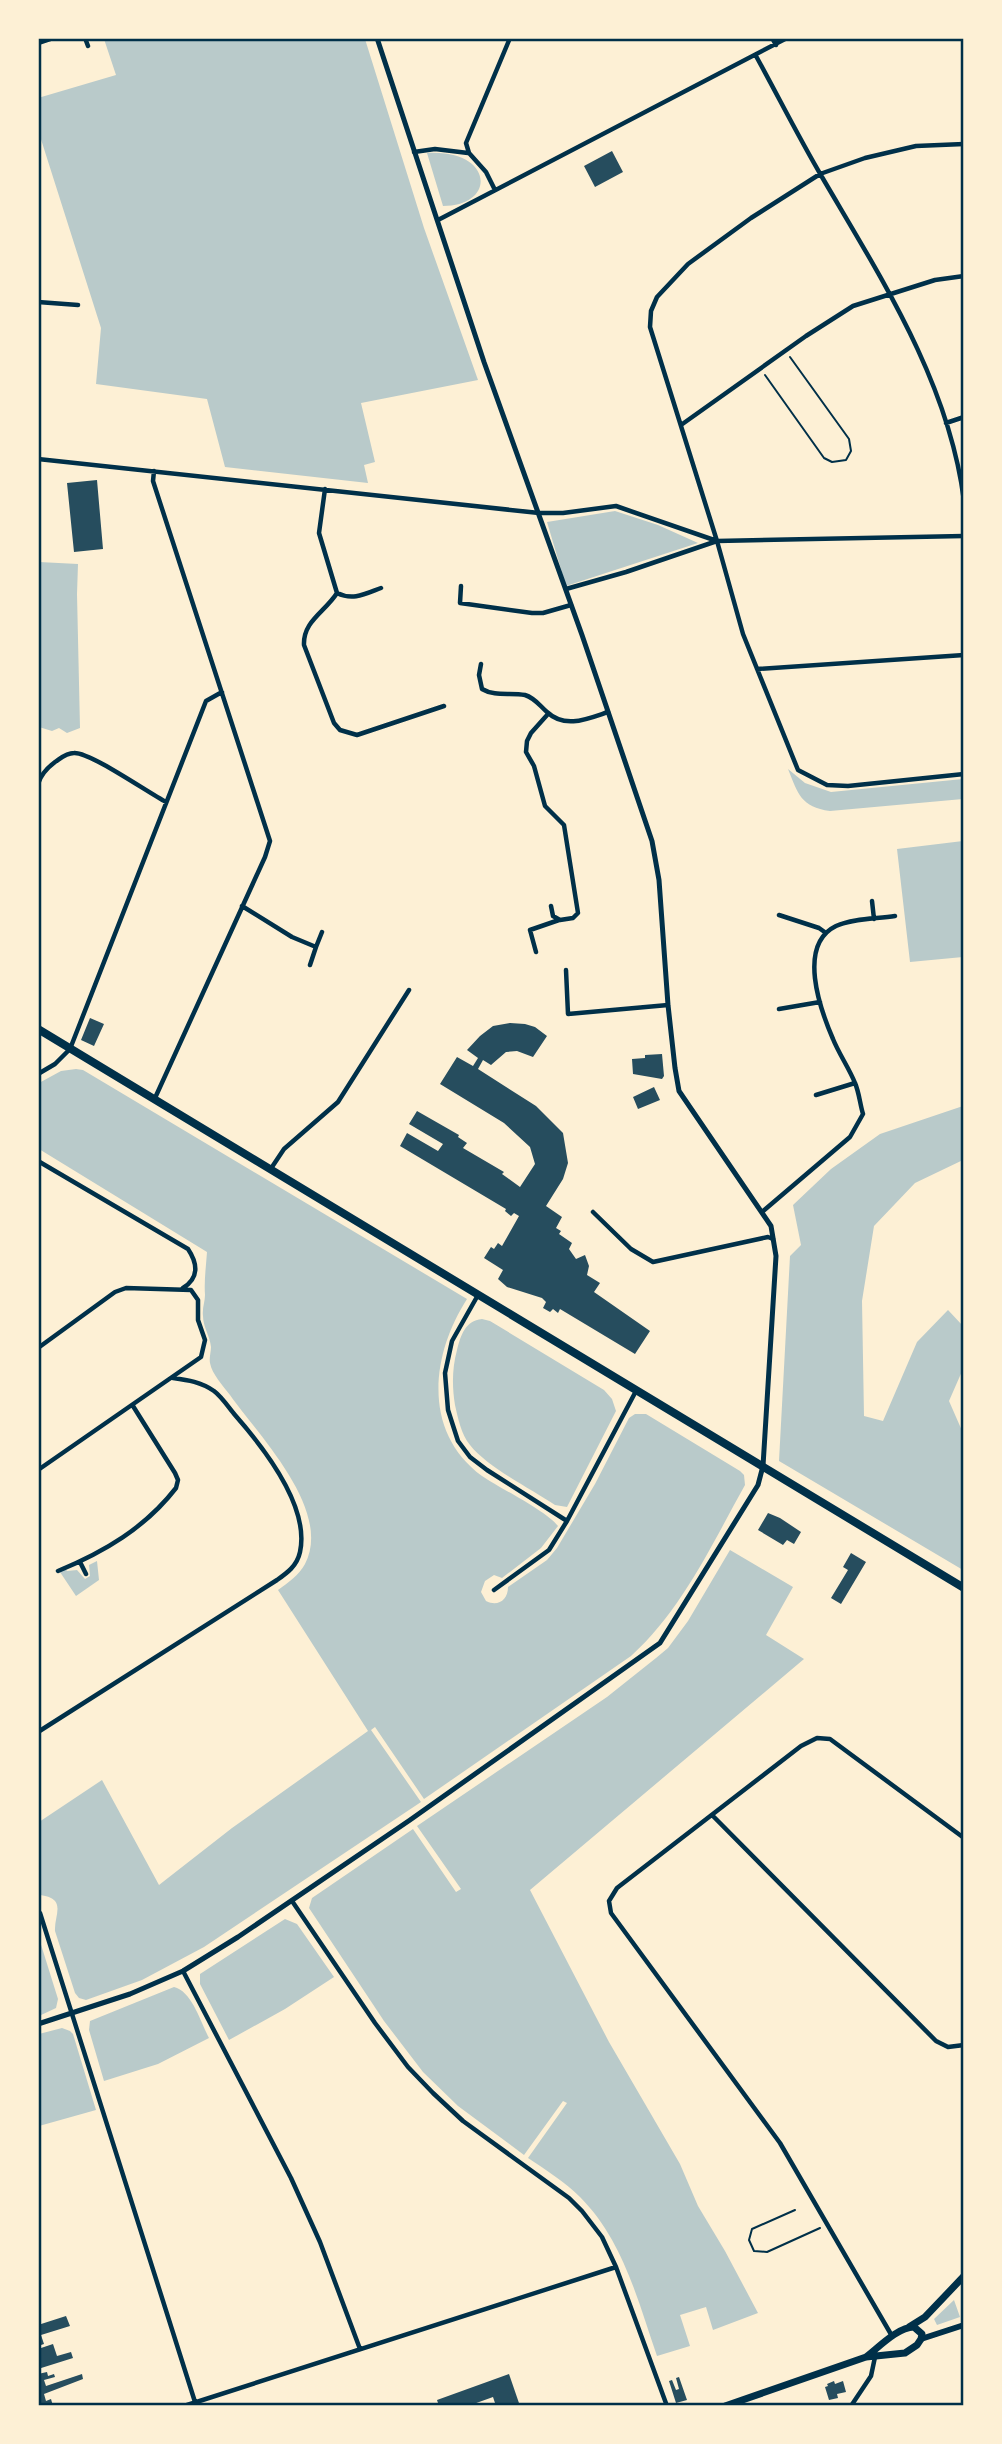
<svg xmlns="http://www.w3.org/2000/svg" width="1002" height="2444" font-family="Bitter,serif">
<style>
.green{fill:#b9caca}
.building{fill:#264d5e}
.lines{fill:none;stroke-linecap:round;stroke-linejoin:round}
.path{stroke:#003049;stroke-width:2}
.minor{stroke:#003049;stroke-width:4.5}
.tertiary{stroke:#003049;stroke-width:5}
.secondary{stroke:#003049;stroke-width:6}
.primary{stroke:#003049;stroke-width:7}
.trunk{stroke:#003049;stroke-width:8}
.neatline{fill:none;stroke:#003049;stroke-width:2.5}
</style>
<rect width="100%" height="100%" fill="#fdf0d5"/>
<!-- green -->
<path class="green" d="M104,39H365L424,228L478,380L361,403L375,462L364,465L368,483L225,467L207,399L96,384L101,328L39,133L38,98L116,75Z
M427,153C494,149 497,206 443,206Z
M615,511L658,525L698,543L566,586L547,522Z
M39,562L78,564L77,594L80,728L67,733L59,728L52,731L39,727Z
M788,769L805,783L831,792L963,779V799L830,811C801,807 798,794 788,769Z
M963,841V957L910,962L897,849Z
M76,1069L83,1070L467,1299C431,1355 422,1432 482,1476C501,1489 545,1510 558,1526L541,1548L502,1578L494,1575L485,1581L481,1592L486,1601C498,1607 508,1600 508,1587L547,1560L557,1548L595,1484L629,1418L635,1414H646L740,1471L744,1475L745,1485C712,1544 682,1610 631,1656L424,1799L375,1727L371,1730L421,1802L204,1947L142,1980L86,2000L79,1998L75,1993L55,1931C54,1915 68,1898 39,1895V1822L102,1780L159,1885L232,1828L368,1731L278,1590C288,1583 299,1575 305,1564C333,1510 258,1435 230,1395C223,1386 212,1374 210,1363C209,1358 211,1352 211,1347C210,1336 203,1327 203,1316C202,1308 205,1302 205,1295C204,1281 206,1266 207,1252L39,1149V1083L61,1071Z
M963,1106V1160L915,1183L874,1226L862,1301L864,1416L883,1421L917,1342L948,1310L963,1326V1369L949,1401L963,1433V1570L779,1461L790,1256L801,1245L793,1205L831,1169L880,1134Z
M482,1319L490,1321L604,1390L612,1399L616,1411L567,1507L555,1505C531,1489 487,1467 470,1445C461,1434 458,1418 455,1405C452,1387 452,1368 457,1350C461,1335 465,1321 482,1319Z
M730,1550L793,1587L766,1635L804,1659L530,1890L609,2042L680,2164L698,2206L725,2251L758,2313L713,2330L706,2307L680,2315L690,2346L657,2356C638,2301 623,2240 580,2197C565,2182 546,2170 528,2158L567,2103L563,2101L524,2155L458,2106L423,2072L384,2021L309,1908L312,1898L413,1829L456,1892L461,1889L417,1826L607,1697L656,1658L668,1648L688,1621Z
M97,1561L99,1580L76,1596L58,1569L64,1566L67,1571L77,1570L85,1579L90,1576L89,1565Z
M285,1919L297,1924L334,1977L285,2009L229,2040L200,1984V1974Z
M38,1935L58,1999L56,2008L39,2016Z
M174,1987C192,1991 201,2023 209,2038L158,2064L104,2081L89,2030L90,2021Z
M62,2028L70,2031L73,2034L96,2110L39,2126V2034Z
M954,2300L960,2317L937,2325L934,2319Z"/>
<!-- building -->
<path class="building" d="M612,151L623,172L595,187L584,166Z
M97,480L103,549L74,552L67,483Z
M90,1018L104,1024L94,1046L81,1040Z
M510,1023L525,1024L535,1027L547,1036L533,1057L517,1051L506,1052L491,1065L483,1060L478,1069L536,1106L563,1133L568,1163L563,1179L546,1206L562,1217L556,1228L561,1231L559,1234L572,1243L569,1249L576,1259L585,1255L589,1266L587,1275L600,1283L594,1292L650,1331L635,1354L560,1309L558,1313L553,1309L550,1312L543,1308L546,1302L542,1298L507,1287L498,1279L503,1270L484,1258L491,1247L494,1249L498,1243L502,1246L519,1216L514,1213L511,1216L505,1211L506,1209L400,1146L407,1133L438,1151L443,1144L409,1124L417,1111L459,1135L458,1137L467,1143L463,1148L504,1172L502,1174L520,1187L535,1164L530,1147L504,1123L440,1084L457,1057L473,1066L478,1058L467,1050L480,1036L493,1026Z
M662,1054L664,1076L662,1079L633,1074L632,1059L645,1058V1055Z
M654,1087L660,1100L638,1109L633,1097Z
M768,1513L780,1518L801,1532L794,1544L787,1540L783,1545L758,1530Z
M851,1553L866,1562L841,1604L831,1598L848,1570L843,1567Z
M66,2316L70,2326L41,2335L44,2344L38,2346V2325Z
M53,2344L57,2356L71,2352L73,2358L38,2369V2349Z
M47,2372L48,2376L54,2374L55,2377L44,2380L46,2386L82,2374L83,2379L44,2394L46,2401L51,2399L53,2406H38V2374Z
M509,2374L520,2406H496L493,2397L468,2406H439L437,2400Z
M679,2377L687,2400L676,2403L669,2381L672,2380L676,2390L679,2389L676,2378Z
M834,2381L835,2384L843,2381L846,2392L837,2394L838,2398L829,2400L825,2387L828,2386L827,2384Z"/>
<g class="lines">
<!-- path -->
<path class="path" d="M765,375L824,458L832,462L846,460L851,451L849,439L790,357
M795,2210L752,2229L749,2240L754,2251L767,2252L820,2228"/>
<!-- minor -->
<path class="minor" d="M85,38L88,46
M772,38L776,45
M38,43L53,38
M756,56C778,96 799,138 822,177C881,278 949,382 964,501
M964,144L916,146L865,158L820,174L751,218L688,264L657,297L651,311L650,327L717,541L743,634L798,770L827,785L848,786L964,774
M414,152L435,149L468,153
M495,190L486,172L469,153L466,143L510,38
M438,220L787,38
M38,302L78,305
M946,423L964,417
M681,425L806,336L853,306L935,280L964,276
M38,459L539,513H563L616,506L717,541
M154,471L153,481L270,841L265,857L155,1098
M325,489L319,533L337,593C325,612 303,621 304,645L334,723L340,730L357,735L444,706
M461,586L460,603L532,613H543L571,605
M566,589L626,572L717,541L964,536
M337,593C353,601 365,594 381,588
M481,664L479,675L482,689C495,697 511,692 525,695C535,698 540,706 547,712C565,729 587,719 608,712
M757,669L964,655
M548,714L531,733L527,741L526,752L534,766L545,806L564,825L578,913L573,918L560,920L553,916L551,906
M38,784C41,774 47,768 55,762C61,758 66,753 74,753C90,752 147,792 166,802
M38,823V865
M872,901L874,919
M242,906L292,937L316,947L322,932
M779,915L819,928L826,933
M536,952L530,930L559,920
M310,965L316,947
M566,970L568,1014L668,1005
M779,1009L820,1002
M38,1074L55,1064L70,1049L206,701L222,692
M816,1095L855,1083
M38,1161L188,1249C198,1264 199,1278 183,1288
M270,1170L284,1149L338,1102L409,990
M593,1212L631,1249L653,1262L768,1237L773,1239
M762,1212L850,1137L863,1114C860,1104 859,1092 855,1083C849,1068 839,1054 833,1039C820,1009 797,945 836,926C854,918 877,919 895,916
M478,1295L452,1341L445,1373L448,1410L458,1441L470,1457L487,1470L567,1521L636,1391
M38,1348L115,1292L126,1288L191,1290L198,1300V1320L205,1340L201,1357L38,1470
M80,1562L86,1574
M58,1571C104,1552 145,1528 176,1488L178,1480L175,1473L133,1406
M494,1590L549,1550L567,1521
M38,1732L277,1580C287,1573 297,1566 300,1552C310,1506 264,1448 235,1415C229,1408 222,1397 214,1391C201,1382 188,1380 173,1378
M712,1815L936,2041L948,2047L964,2045
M292,1901L375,2023L408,2067L433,2093L463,2121L569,2198L582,2211L602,2237L616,2267L667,2406
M40,1913L195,2402
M183,1971L291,2178L320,2242L360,2349
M892,2336L780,2143L611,1913L609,1901L617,1888L801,1746L817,1738L830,1739L964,1838
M184,2406L616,2267
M851,2406L871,2376L875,2357"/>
<!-- tertiary -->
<path class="tertiary" d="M38,2024L130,1994L183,1971L238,1937L410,1820L660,1643L758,1485L763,1466L776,1256L771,1226L679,1091L675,1068L668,1005L659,880L652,841L582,635L484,362L377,38"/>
<!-- secondary -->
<path class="secondary" d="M921,2339L964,2325"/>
<!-- primary -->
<path class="primary" d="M909,2327L925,2317L964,2276
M725,2406L866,2357L905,2353L917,2345L921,2339L922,2334L914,2327C898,2327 879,2347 866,2357"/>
<!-- trunk -->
<path class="trunk" d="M38,1029L964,1588"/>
</g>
<!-- border -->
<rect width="1002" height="2444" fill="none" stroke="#fdf0d5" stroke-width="80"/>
<rect x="40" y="40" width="922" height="2364" class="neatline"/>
</svg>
